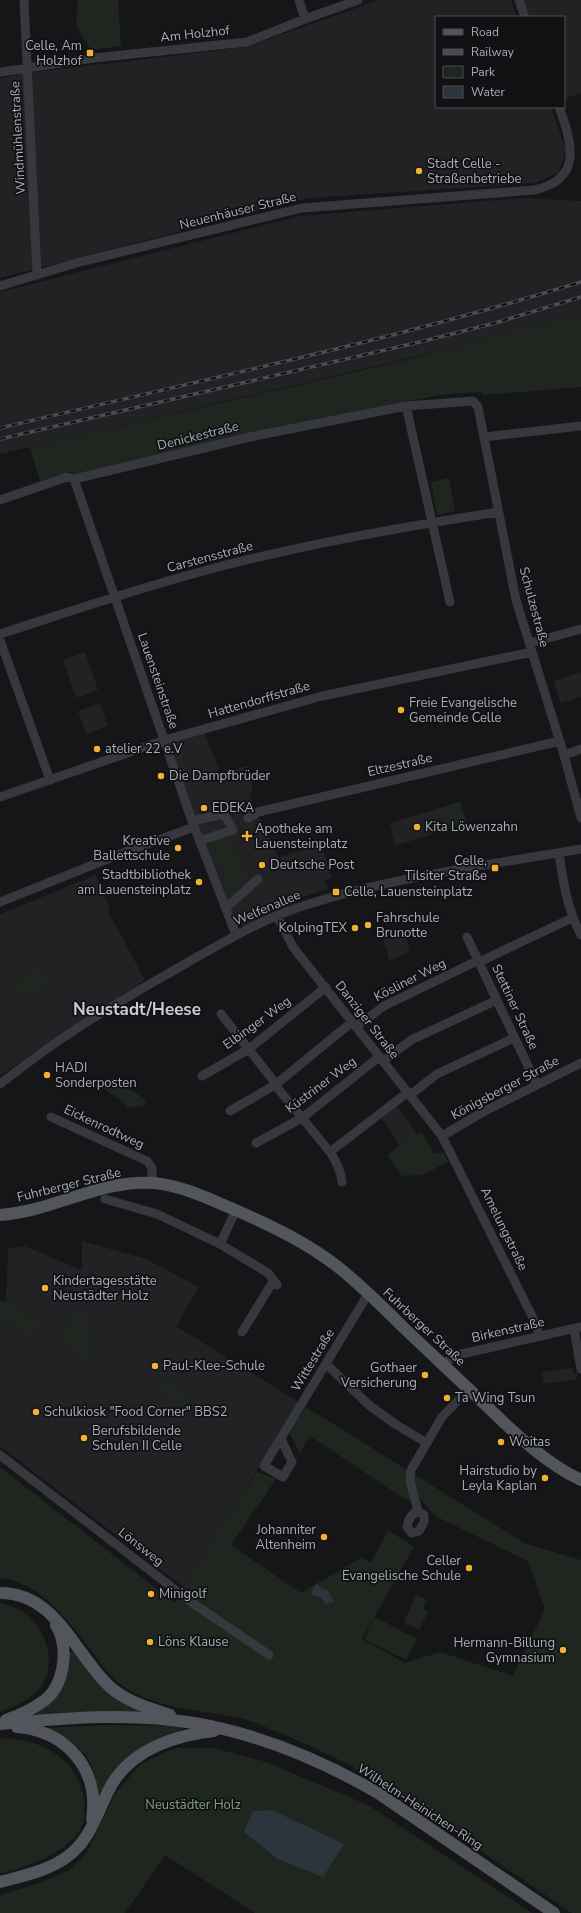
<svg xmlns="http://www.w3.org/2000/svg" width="581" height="1913" font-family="'Nunito Sans',sans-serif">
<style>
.built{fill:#222225}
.green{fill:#1e261f}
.water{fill:#2c353c}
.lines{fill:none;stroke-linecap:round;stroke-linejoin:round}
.minor{stroke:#37383d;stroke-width:9}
.major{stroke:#53555c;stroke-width:12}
.rail-casing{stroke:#4a4c52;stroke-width:3.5}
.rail{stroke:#111113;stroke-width:2;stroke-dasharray:6;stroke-linecap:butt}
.poi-dot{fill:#f2b134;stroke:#111113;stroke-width:1.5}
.labels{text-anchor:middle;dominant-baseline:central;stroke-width:3.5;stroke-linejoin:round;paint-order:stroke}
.street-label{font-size:13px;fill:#a8adb8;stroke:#111113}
.poi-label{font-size:13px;fill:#a8adb8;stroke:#111113;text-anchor:start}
.park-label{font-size:13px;fill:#7fa381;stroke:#111113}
.district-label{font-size:17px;font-weight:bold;fill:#c9ccd4;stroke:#111113}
</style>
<rect width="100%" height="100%" fill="#161618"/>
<!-- built -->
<path class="built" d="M379,0H511L517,17H436V107H551L566,150L558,173L535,183L309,198L0,278V78L27,73L247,47Z
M524,0H581V93L564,99V17H530Z
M523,198L581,201V316L529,330L0,454V292L300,216Z
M85,652L98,690L76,698L63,660Z
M581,672V697L560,703L554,681Z
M100,703L108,726L86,734L78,711Z
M205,733L220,773L248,766L253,788L249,795L278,856L287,879L280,857L321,844L332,878L325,880L328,889L300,898L299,894L294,896L296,903L245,926H237L234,923L194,822L169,743Z
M437,809L443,830L395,846L390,823Z
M96,875L109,908V913L145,980L64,1031L0,1076V914Z
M404,930L410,951L389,961L382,935Z
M396,1105L417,1134L400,1146L380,1116Z
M82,1241L146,1259L199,1287L176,1326L298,1402L186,1589L0,1446V1302H6L8,1249L24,1246L82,1270Z
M573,1368V1374L577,1373V1379L544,1384L542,1372Z"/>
<!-- green -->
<path class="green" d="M78,0H118L121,46L91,50L76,25Z
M581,316V387L482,395L481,392L448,394L396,403L78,473L68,472L40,481L30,447L381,366Z
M449,478L455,511L437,515L431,482Z
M460,801L467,823L443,830L437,809Z
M227,834L249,879L230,892L212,842Z
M40,968L49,982L22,999L14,985Z
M112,1077L146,1100L144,1106L126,1108L124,1103L103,1088Z
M421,1131L434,1153H444L448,1162L422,1175L402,1176L387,1155Z
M0,1302H6L45,1328L27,1334L13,1323L0,1321Z
M80,1307C88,1324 88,1339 88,1358L81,1359L63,1337Z
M164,1381L191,1398L184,1408L158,1391Z
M306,1407L526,1544L581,1560V1913H572L382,1784C350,1764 318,1749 283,1734C269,1729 254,1721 240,1718C199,1709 154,1710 119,1683C108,1674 100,1663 92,1651C69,1622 40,1582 0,1578V1467L175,1603L257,1472L276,1479L231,1545L301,1593L362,1557L371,1563L388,1530L414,1547L362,1639L405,1663L440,1652L513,1676L545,1609L528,1561L435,1516L420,1498L406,1500L310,1436L300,1453L289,1433Z
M416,1595L427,1600L423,1609L428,1612L419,1630L404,1622Z
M0,1603C8,1605 16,1607 23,1612C48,1629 58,1667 38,1691C28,1701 13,1707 0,1712Z
M375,1617L417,1639L406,1660L364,1639Z
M67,1652H77L88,1667L153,1714L22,1718L41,1709Z
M108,1725L185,1726V1728L154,1742L97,1809C98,1762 88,1748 46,1728Z
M0,1738C35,1739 69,1752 81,1787C83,1794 85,1800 84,1807C84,1814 85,1823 81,1828C64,1856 29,1865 0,1874Z
M175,1748H213L266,1762L368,1805L532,1913H255L165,1855L125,1913H0V1895L40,1883L69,1870L86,1854L116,1792L142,1763Z"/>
<!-- water -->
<path class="water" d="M317,1584L322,1589L328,1590L334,1601L332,1603L325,1604L321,1597L312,1595L313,1588Z
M272,1810L344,1844L323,1877L278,1859L244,1832L253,1811Z"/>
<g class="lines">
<!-- minor -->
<path class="minor" d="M24,0L37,275
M299,0L305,19
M519,0L525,17
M0,72L94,58L247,42L305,19L358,0
M0,286L76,263L302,208L534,190C581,180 574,146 559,107
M406,406L450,602
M484,437L581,426
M74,479L192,821L236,935
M0,500L67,477L74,479L250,437L406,406L473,401L478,407L516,600L564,755L581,818
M0,634C65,613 130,591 196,573C295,546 396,528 498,512
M0,640L50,780
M530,643L581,629
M564,755L581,749
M0,797L165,740L322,696L532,652
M248,818L258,812L560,741
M192,821L224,814L233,830
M199,841L233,830
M559,853C563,881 567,909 581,935
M0,902L115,856L194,827
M225,907L230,904L258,879
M277,916L293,947L442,1136L535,1322L539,1335
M467,937L537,1085
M479,962L572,918
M221,1014L276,1084
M356,1027L384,1006L479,960
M383,1061L411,1040L497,1000
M202,1076L249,1049L326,987
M0,1084C22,1067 44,1050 67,1035C105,1009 145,987 185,964C225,941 264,918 309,904C397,876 490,865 581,849
M275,1085L330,1152C336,1161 341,1170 342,1182
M410,1095L437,1074L514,1038
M230,1111L275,1085L352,1022
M51,1117L147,1161L152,1168V1183
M442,1136L483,1112L581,1063
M256,1143L302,1118L379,1057
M330,1152L408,1092
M105,1199L157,1214L220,1244
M236,1210L220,1244L268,1273L277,1285
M574,1329L581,1369
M242,1332L274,1280
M326,1364L369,1405L395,1424L427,1443
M443,1364L457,1355L581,1327
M281,1439L292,1462L283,1477L264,1466L365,1299L369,1294
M0,1455L191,1602L269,1655
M418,1511L424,1515V1522L419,1531L412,1533L407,1527C408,1520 411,1514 418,1511L410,1481L411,1470L442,1417L469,1389"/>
<!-- major -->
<path class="major" d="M0,1215C55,1211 100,1179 154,1183C183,1186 207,1198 233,1209C270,1225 306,1242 338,1267C361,1285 383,1307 404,1328C427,1350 451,1372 474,1394C508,1426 539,1460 581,1480
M0,1593C57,1593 74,1654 110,1687C127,1702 149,1708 170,1715
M6,1720C20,1715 33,1709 45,1700C65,1684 69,1646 56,1625
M0,1724C64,1718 130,1712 194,1723C259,1734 321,1760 378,1793L554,1913
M17,1727C67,1731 100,1770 92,1819
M0,1882C26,1875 58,1869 77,1848C94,1830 100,1805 112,1784C133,1749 176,1735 214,1731"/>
<!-- rail casing -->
<g class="rail-casing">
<path id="rail" d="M0,428C194,382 390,341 581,282
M0,439L424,341L495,323L581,297"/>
</g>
<!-- rail -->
<use href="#rail" class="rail"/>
</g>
<!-- markers -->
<g class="poi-dot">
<rect x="86" y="49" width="8" height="8" rx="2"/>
<circle cx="419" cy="171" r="4"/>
<circle cx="401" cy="710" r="4"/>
<circle cx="97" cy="749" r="4"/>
<circle cx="161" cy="776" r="4"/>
<circle cx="204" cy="808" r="4"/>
<circle cx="417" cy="827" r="4"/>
<path d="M245 830h4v4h4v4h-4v4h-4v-4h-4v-4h4z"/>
<circle cx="178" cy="848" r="4"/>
<circle cx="262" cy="865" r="4"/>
<rect x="491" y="864" width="8" height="8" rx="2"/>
<circle cx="199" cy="882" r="4"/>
<rect x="332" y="888" width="8" height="8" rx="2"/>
<circle cx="368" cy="925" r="4"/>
<circle cx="355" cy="928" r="4"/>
<circle cx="47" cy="1075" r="4"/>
<circle cx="45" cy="1288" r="4"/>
<circle cx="155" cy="1366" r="4"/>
<circle cx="425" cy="1375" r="4"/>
<circle cx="447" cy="1398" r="4"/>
<circle cx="36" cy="1412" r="4"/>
<circle cx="84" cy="1438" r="4"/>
<circle cx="501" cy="1442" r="4"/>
<circle cx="545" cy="1478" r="4"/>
<circle cx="324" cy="1537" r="4"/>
<circle cx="469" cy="1568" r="4"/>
<circle cx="151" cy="1594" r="4"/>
<circle cx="150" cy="1642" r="4"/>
<circle cx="563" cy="1650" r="4"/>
</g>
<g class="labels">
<!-- street labels -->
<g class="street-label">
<text transform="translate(195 34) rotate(-6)">Am Holzhof</text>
<text transform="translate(18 138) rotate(-93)">Windmühlenstraße</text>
<text transform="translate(238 211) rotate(-14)">Neuenhäuser Straße</text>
<text transform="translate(198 436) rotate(-14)">Denickestraße</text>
<text transform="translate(210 557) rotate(-15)">Carstensstraße</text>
<text transform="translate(534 607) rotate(75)">Schulzestraße</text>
<text transform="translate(158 681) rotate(71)">Lauensteinstraße</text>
<text transform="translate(259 700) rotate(-16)">Hattendorffstraße</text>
<text transform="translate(400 765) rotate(-13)">Eltzestraße</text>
<text transform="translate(267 908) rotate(-23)">Welfenallee</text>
<text transform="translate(410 980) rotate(-27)">Kösliner Weg</text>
<text transform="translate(515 1007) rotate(65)">Stettiner Straße</text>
<text transform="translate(367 1020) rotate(52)">Danziger Straße</text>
<text transform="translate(257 1023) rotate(-36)">Elbinger Weg</text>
<text transform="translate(321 1085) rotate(-37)">Küstriner Weg</text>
<text transform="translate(505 1088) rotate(-28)">Königsberger Straße</text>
<text transform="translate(104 1127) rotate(25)">Eickenrodtweg</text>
<text transform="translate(69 1185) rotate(-14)">Fuhrberger Straße</text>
<text transform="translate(504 1229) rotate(64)">Amelungstraße</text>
<text transform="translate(424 1327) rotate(43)">Fuhrberger Straße</text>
<text transform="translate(508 1330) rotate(-13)">Birkenstraße</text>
<text transform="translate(313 1360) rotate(-59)">Wittestraße</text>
<text transform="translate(141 1547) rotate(38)">Lönsweg</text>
<text transform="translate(420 1807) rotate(33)">Wilhelm-Heinichen-Ring</text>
</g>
<!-- poi labels -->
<g class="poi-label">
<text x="82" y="46" text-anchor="end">Celle, Am<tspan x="82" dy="15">Holzhof</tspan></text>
<text x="427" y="164">Stadt Celle -<tspan x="427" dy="15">Straßenbetriebe</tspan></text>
<text x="409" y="703">Freie Evangelische<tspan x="409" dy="15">Gemeinde Celle</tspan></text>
<text x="105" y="749">atelier 22 e.V</text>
<text x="169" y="776">Die Dampfbrüder</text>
<text x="212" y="808">EDEKA</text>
<text x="425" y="827">Kita Löwenzahn</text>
<text x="255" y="829">Apotheke am<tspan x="255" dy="15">Lauensteinplatz</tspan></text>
<text x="170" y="841" text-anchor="end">Kreative<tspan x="170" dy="15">Ballettschule</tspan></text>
<text x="487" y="861" text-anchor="end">Celle,<tspan x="487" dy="15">Tilsiter Straße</tspan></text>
<text x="270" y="865">Deutsche Post</text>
<text x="191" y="875" text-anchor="end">Stadtbibliothek<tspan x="191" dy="15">am Lauensteinplatz</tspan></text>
<text x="344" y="892">Celle, Lauensteinplatz</text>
<text x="376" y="918">Fahrschule<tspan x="376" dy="15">Brunotte</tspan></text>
<text x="347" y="928" text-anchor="end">KolpingTEX</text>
<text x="55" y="1068">HADI<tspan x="55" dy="15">Sonderposten</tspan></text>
<text x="53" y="1281">Kindertagesstätte<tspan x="53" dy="15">Neustädter Holz</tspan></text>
<text x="163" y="1366">Paul-Klee-Schule</text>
<text x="417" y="1368" text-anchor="end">Gothaer<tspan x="417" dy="15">Versicherung</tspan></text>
<text x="455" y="1398">Ta Wing Tsun</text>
<text x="44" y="1412">Schulkiosk "Food Corner" BBS2</text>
<text x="92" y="1431">Berufsbildende<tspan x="92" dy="15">Schulen II Celle</tspan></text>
<text x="509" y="1442">Woitas</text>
<text x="537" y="1471" text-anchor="end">Hairstudio by<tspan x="537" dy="15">Leyla Kaplan</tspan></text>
<text x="316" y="1530" text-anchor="end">Johanniter<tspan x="316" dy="15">Altenheim</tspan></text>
<text x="461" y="1561" text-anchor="end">Celler<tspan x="461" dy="15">Evangelische Schule</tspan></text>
<text x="159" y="1594">Minigolf</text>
<text x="158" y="1642">Löns Klause</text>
<text x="555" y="1643" text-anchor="end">Hermann-Billung<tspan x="555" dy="15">Gymnasium</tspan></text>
</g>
<!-- park labels -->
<g class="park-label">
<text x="193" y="1805">Neustädter Holz</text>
</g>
<!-- district labels -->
<g class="district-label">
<text x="137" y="1009">Neustadt/Heese</text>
</g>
</g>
<!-- legend -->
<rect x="435" y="16" width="130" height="92" fill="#111113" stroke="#4d4f55"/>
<rect x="443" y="29" width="20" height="6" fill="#53555c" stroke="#4d4f55"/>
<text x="471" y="36" font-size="12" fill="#a8adb8">Road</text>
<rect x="443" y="49" width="20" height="6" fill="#4a4c52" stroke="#4d4f55"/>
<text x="471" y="56" font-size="12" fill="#a8adb8">Railway</text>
<rect x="443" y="66" width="20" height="12" fill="#1e261f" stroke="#4d4f55"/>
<text x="471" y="76" font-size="12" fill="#a8adb8">Park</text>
<rect x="443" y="86" width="20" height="12" fill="#2c353c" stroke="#4d4f55"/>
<text x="471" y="96" font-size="12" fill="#a8adb8">Water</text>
</svg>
